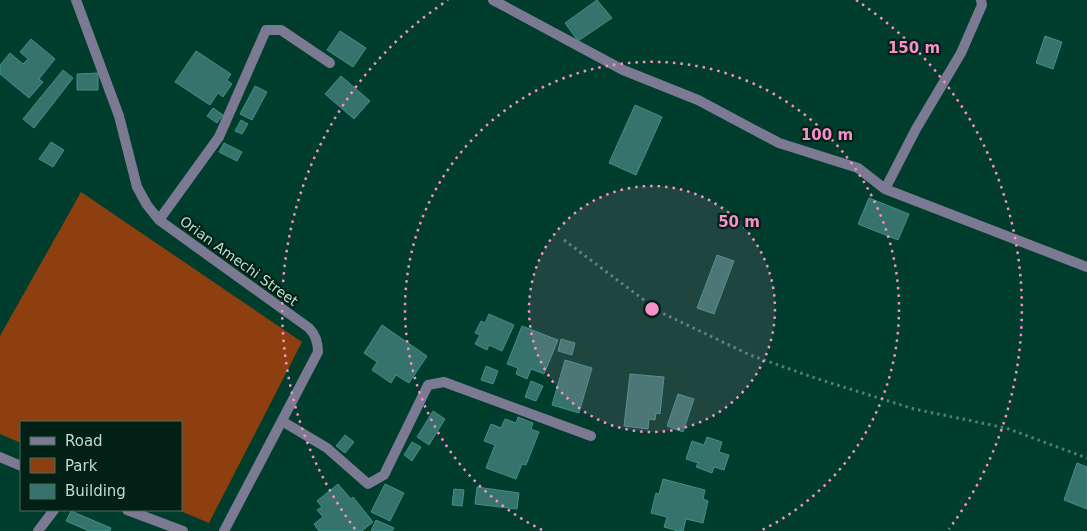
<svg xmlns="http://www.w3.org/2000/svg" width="1087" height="531" font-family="'DejaVu Sans',sans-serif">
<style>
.green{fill:#8d3f0f}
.building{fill:#36736d;stroke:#3e9189}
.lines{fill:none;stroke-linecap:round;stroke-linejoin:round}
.path{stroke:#4f8070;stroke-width:3;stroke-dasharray:2.5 4;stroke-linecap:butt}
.street{stroke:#7b7a92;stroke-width:10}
.ring{fill:none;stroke:#f98fc9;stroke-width:2.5;stroke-dasharray:2.5 5}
.labels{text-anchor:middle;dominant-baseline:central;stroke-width:4.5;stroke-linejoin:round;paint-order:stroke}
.street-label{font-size:14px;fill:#bddecf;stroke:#032016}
.centre{fill:#f98fc9;stroke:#032016;stroke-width:2.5}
.ring-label{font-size:15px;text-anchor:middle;font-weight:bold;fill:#f98fc9;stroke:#032016;stroke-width:4.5;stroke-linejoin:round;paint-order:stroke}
</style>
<rect width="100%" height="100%" fill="#013d2c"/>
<!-- green -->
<path class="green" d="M81,192L302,342L209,523L178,510H181V422H21V443L0,434V336Z"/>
<!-- building -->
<path class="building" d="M597,0L612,18L578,41L565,23Z
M340,31L366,48L353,67L327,50Z
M1045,36L1062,42L1053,69L1036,63Z
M31,39L55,59L39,79L43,82L29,98L0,74V65L10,53L23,64L28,59L20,52Z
M196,51L231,74L227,80L232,84L223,97L218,93L210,105L175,82Z
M63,70L73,78L34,128L23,119Z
M98,73V90H77V74Z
M341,76L370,101L354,119L325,94Z
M255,86L267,92L252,120L240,114Z
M635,105L662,117L636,175L609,163Z
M213,108L223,115L217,123L207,116Z
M241,120L248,124L242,134L235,131Z
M51,142L64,150L53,167L39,159Z
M224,143L242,152L237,161L219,152Z
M869,198L909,214L898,240L858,224Z
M717,255L734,261L714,314L697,308Z
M489,314L514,325L502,351L489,345L487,350L475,344L480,335L475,333L481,321L485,323Z
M382,325L427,356L409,383L396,375L391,383L372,370L377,362L364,353Z
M522,326L558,340L544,374L531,369L527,379L516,374L518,368L507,364Z
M561,339L575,343L572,355L558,351Z
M565,360L592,368L579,413L552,405Z
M486,366L498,371L493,384L481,380Z
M630,374L664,377L660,414L656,413L655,420L649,419L648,429L624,426Z
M531,381L543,386L536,401L525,397Z
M678,394L694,399L683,432L667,426Z
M433,411L445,419L429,445L417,437Z
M518,417L533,423L531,429L539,432L526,465L522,464L516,479L486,468L495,445L484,441L491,424L501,428L505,419L516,423Z
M345,435L354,442L345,453L336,446Z
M707,437L722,442L719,452L729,455L724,470L714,467L712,473L696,467L698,463L686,459L692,441L704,445Z
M412,442L421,447L412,461L404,455Z
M1077,463L1087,467V509L1064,500Z
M663,479L705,490L703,499L708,501L703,523L686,519L683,531H678L664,527L667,517L651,513L656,493L659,494Z
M338,484L351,499L353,497L373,522L362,531H319L314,524L323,517L317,510L322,507L317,501Z
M385,484L404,493L390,521L371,512Z
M477,487L519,493L517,509L475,504Z
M454,489L464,490L462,506L452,505Z
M71,511L111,528L110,531H89L66,521Z
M376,520L394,528L392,531H371Z"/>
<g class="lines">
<!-- path -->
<path class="path" d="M564,240L660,312L750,355L818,379L914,409L1006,428L1087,458"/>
<!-- street -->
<path class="street" d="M76,0L119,116L137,187L147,205L159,220L309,328C316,335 318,342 318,352L224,531
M493,0L623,70L698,100L779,143L858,168L885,189L1087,267
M885,189L916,129L961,53L982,5L981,0
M159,220L219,137L266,30H281L330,63
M282,421L327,448L368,484L384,475L428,385L444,382L591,436
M0,457L21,466
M127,510L183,531
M38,531L54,510"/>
</g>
<!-- distance rings -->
<circle cx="652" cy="309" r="123" fill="#f98fc9" fill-opacity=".12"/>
<g class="ring">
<circle cx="652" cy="309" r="123"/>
<path d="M542 530A247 247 0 1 1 762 530"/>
<path d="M355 529A370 370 0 0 1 448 0M856 0A370 370 0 0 1 949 529"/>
</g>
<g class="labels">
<!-- street labels -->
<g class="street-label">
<text transform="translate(239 261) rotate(36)">Orian Amechi Street</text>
</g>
</g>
<circle cx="652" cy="309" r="8" class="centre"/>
<g class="ring-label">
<text x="914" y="53">150 m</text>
<text x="827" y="140">100 m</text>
<text x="739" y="227">50 m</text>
</g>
<!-- legend -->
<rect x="20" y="421" width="162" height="90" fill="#032016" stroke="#4d6c60"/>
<rect x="30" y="437" width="25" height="8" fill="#7b7a92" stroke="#4d6c60"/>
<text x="65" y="446" font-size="15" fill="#bddecf">Road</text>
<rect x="30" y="458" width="25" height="15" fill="#8d3f0f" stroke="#4d6c60"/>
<text x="65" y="471" font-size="15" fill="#bddecf">Park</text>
<rect x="30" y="484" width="25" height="15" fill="#36736d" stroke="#4d6c60"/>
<text x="65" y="496" font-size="15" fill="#bddecf">Building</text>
</svg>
